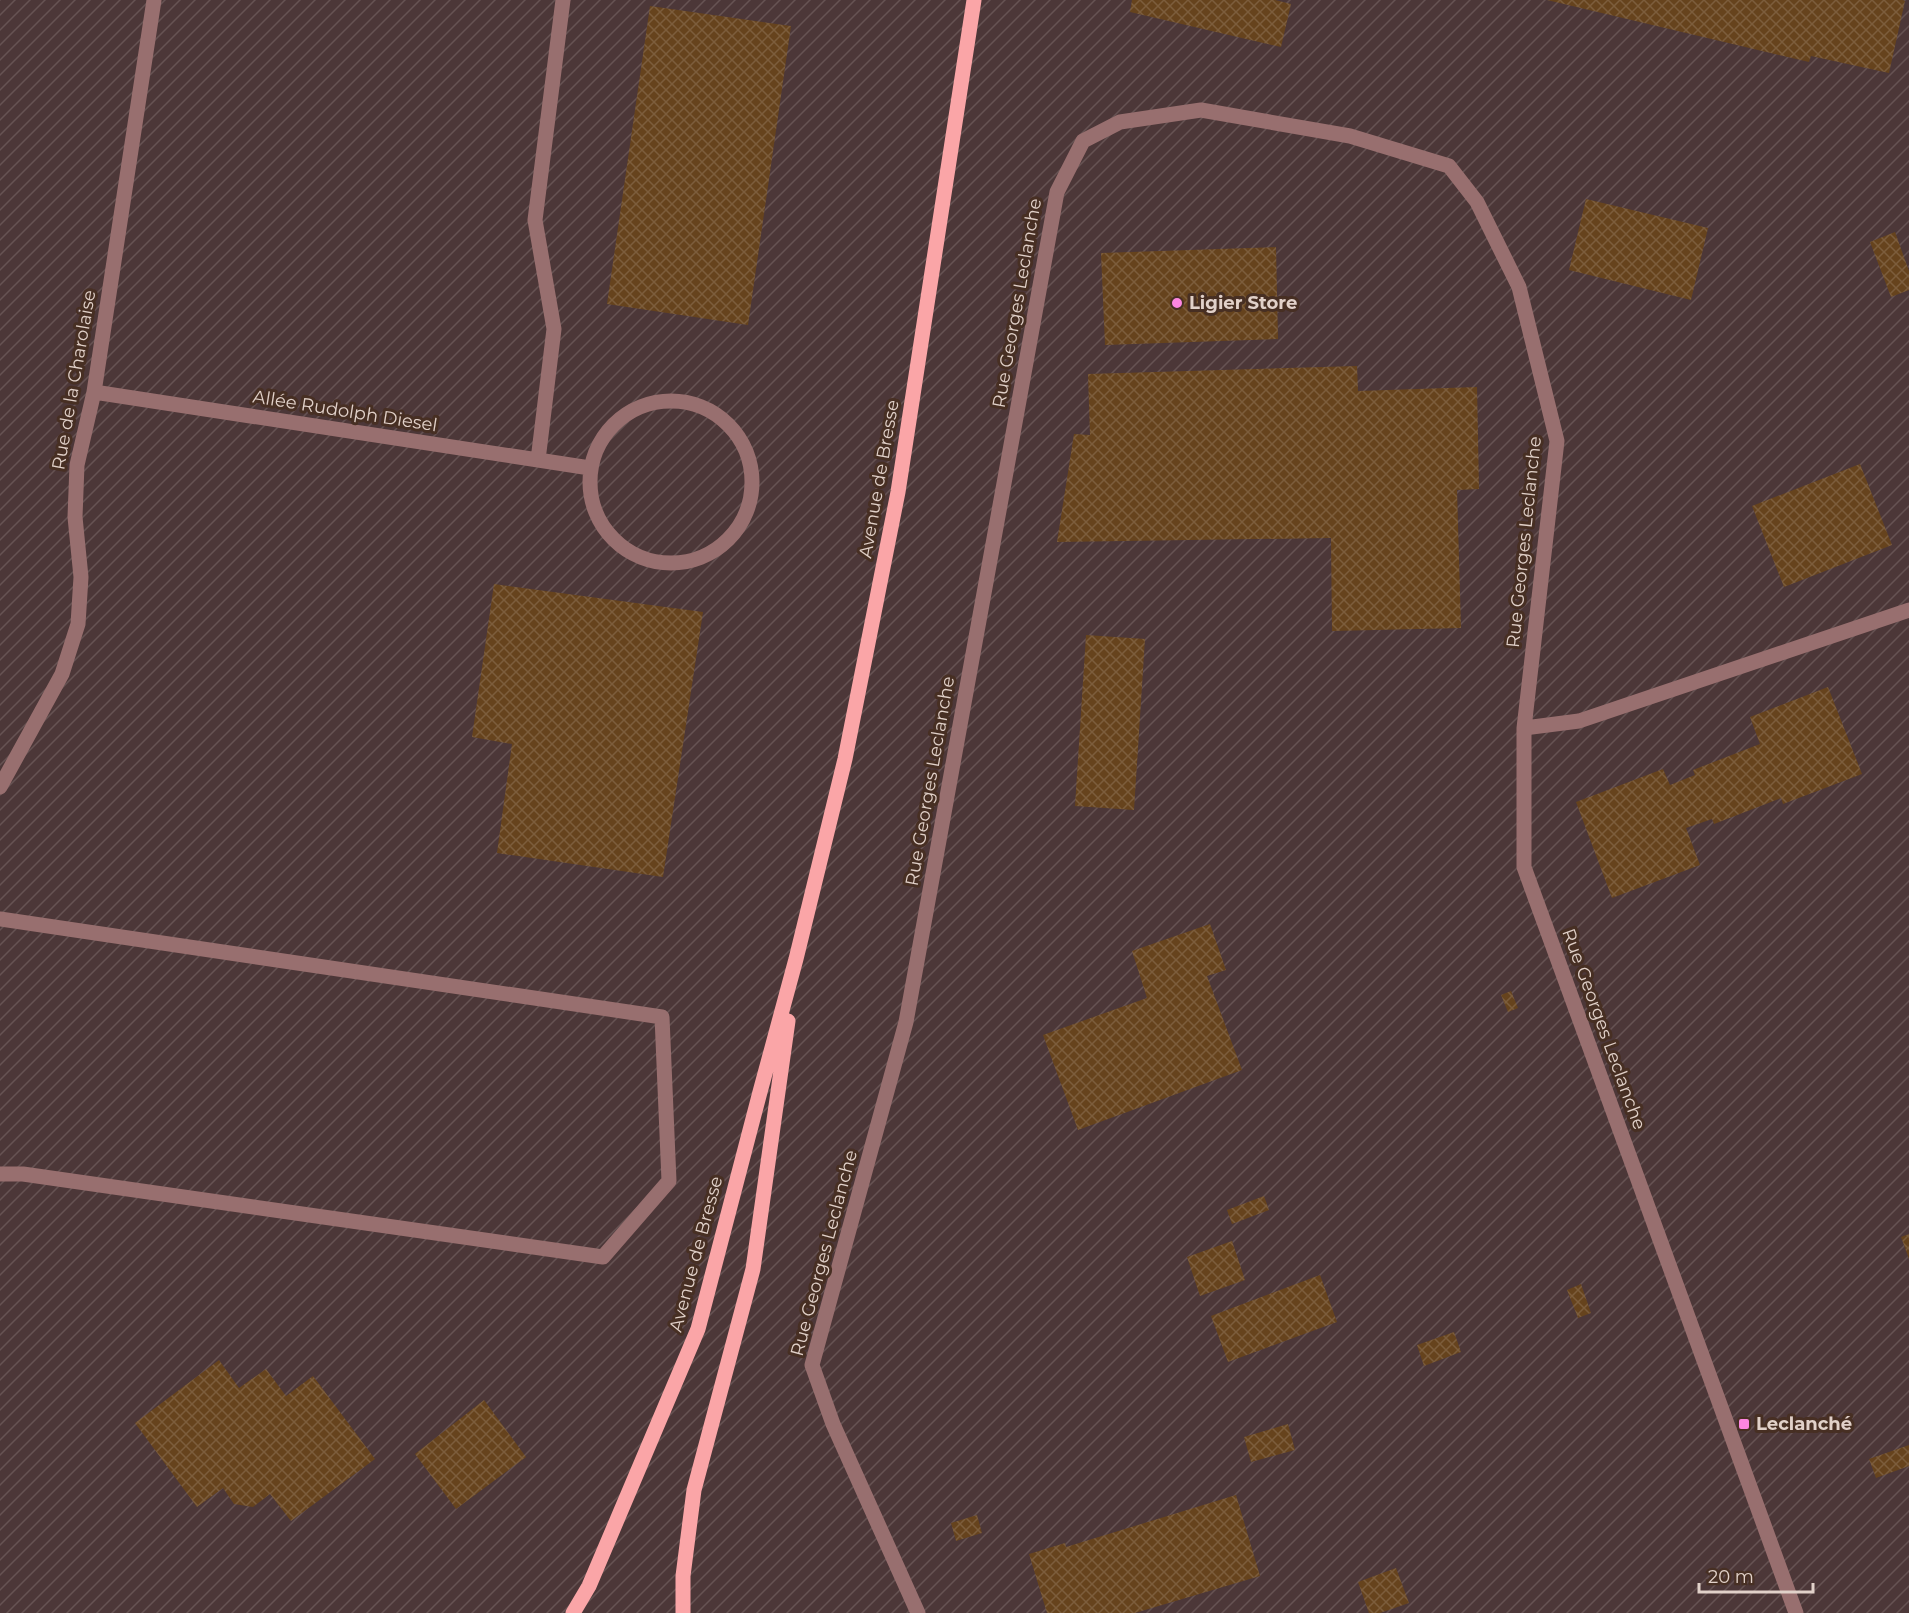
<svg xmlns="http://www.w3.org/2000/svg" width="1909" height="1613" font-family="Montserrat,sans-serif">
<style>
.industrial{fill:url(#industrial-furrows)}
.building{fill:url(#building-cross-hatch)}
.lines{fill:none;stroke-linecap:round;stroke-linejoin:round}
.minor{stroke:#986f6f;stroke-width:15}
.major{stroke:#faa5a7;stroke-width:15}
.poi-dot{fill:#fd86e1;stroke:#472f23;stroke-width:2}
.labels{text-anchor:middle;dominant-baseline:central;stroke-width:6;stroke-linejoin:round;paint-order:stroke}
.street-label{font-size:18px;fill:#e1d1c9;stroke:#472f23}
.poi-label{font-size:18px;font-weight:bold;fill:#e1d1c9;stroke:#472f23;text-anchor:start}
</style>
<defs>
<pattern id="industrial-furrows" width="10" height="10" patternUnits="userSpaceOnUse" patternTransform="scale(1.5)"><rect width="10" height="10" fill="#4c3738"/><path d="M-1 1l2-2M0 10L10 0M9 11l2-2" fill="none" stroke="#665353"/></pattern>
<pattern id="building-cross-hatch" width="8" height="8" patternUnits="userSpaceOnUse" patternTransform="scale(1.5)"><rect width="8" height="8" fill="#66431d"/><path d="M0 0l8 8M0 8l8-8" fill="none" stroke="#7c5d3c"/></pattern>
</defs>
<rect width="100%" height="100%" fill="#472f23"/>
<!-- industrial -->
<path class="industrial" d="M0,0H1909V1613H0Z"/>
<!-- building -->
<path class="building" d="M1132,0H1275L1291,4L1281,47L1130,12Z
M1547,0H1903L1905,1L1889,73L1811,56L1809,62Z
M650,6L791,26L748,325L607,304Z
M1586,199L1708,228L1691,300L1569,270Z
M1895,232L1909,271V290L1891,297L1870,242Z
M1276,247L1278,339L1105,345L1101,253Z
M1357,366L1358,391L1477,387L1479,489L1457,490L1461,628L1332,631L1331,538L1057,542L1074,434L1090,435L1088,374Z
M1860,464L1892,545L1784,587L1752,506Z
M494,584L703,612L663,877L497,853L512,744L472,737Z
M1086,635L1145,639L1134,810L1075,806Z
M1828,687L1862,774L1783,804L1781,798L1714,824L1712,819L1686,828L1700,865L1612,898L1576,802L1663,769L1670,785L1695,775L1693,770L1760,744L1750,717Z
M1210,924L1226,970L1207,976L1242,1070L1078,1130L1043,1035L1147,998L1132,951Z
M1511,991L1518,1008L1508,1012L1501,995Z
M1264,1196L1269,1210L1232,1224L1227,1210Z
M1909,1234V1259L1901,1237Z
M1232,1241L1245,1280L1200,1296L1187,1257Z
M1320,1275L1337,1322L1228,1362L1211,1316Z
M1581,1284L1591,1313L1578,1318L1567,1290Z
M1454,1332L1461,1352L1424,1366L1417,1345Z
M219,1360L239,1388L266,1369L286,1396L313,1376L375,1459L291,1521L270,1494L253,1507L234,1504L223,1488L197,1507L135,1423Z
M484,1400L526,1457L456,1509L415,1454Z
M1288,1424L1295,1450L1251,1462L1244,1437Z
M1909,1445V1466L1876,1478L1869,1459Z
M1236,1495L1260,1576L1135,1613H1047L1029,1554L1065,1543L1066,1547Z
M977,1515L982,1533L956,1541L951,1523Z
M1396,1568L1409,1603L1380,1613H1369L1358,1582Z"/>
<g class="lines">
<!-- minor -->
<path class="minor" d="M94,392L590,468
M590 482a81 81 0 1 1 162 0a81 81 0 1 1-162 0Z
M538,460L554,329L535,220L563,0
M1524,728L1579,721L1909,610
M0,787L62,674L78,624L81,577L75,517L77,465L94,392L154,0
M0,919L662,1017L669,1181L603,1257L23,1174H0
M918,1613L833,1424L812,1365L906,1022L1057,192L1083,141L1120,122L1201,110L1350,136L1449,166L1477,202L1519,287L1557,441L1524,728V867L1796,1613"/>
<!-- major -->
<path class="major" d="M573,1613L589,1586L698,1329L760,1092L796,959L845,759L898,492L974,0
M683,1613V1576L694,1490L753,1269L788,1021"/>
</g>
<!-- markers -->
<g class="poi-dot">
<circle cx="1177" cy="303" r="6"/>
<rect x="1738" y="1418" width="12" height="12" rx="3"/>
</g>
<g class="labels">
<!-- street labels -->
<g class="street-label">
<text transform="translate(1017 303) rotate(-80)">Rue Georges Leclanche</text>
<text transform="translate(74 380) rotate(-80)">Rue de la Charolaise</text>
<text transform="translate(345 411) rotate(9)">Allée Rudolph Diesel</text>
<text transform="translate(879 479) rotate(-80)">Avenue de Bresse</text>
<text transform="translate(1524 542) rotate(-84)">Rue Georges Leclanche</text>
<text transform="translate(930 781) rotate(-80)">Rue Georges Leclanche</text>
<text transform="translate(1604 1029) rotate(70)">Rue Georges Leclanche</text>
<text transform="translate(824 1253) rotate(-75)">Rue Georges Leclanche</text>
<text transform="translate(696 1254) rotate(-75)">Avenue de Bresse</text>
</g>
<!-- poi labels -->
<g class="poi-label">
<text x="1189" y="303">Ligier Store</text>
<text x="1756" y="1424">Leclanché</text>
</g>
</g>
<!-- scale -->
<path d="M1699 1583v9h114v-9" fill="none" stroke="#e1d1c9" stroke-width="3"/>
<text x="1708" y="1583" font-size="18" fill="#e1d1c9" stroke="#472f23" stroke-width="4.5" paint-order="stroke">20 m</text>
</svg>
